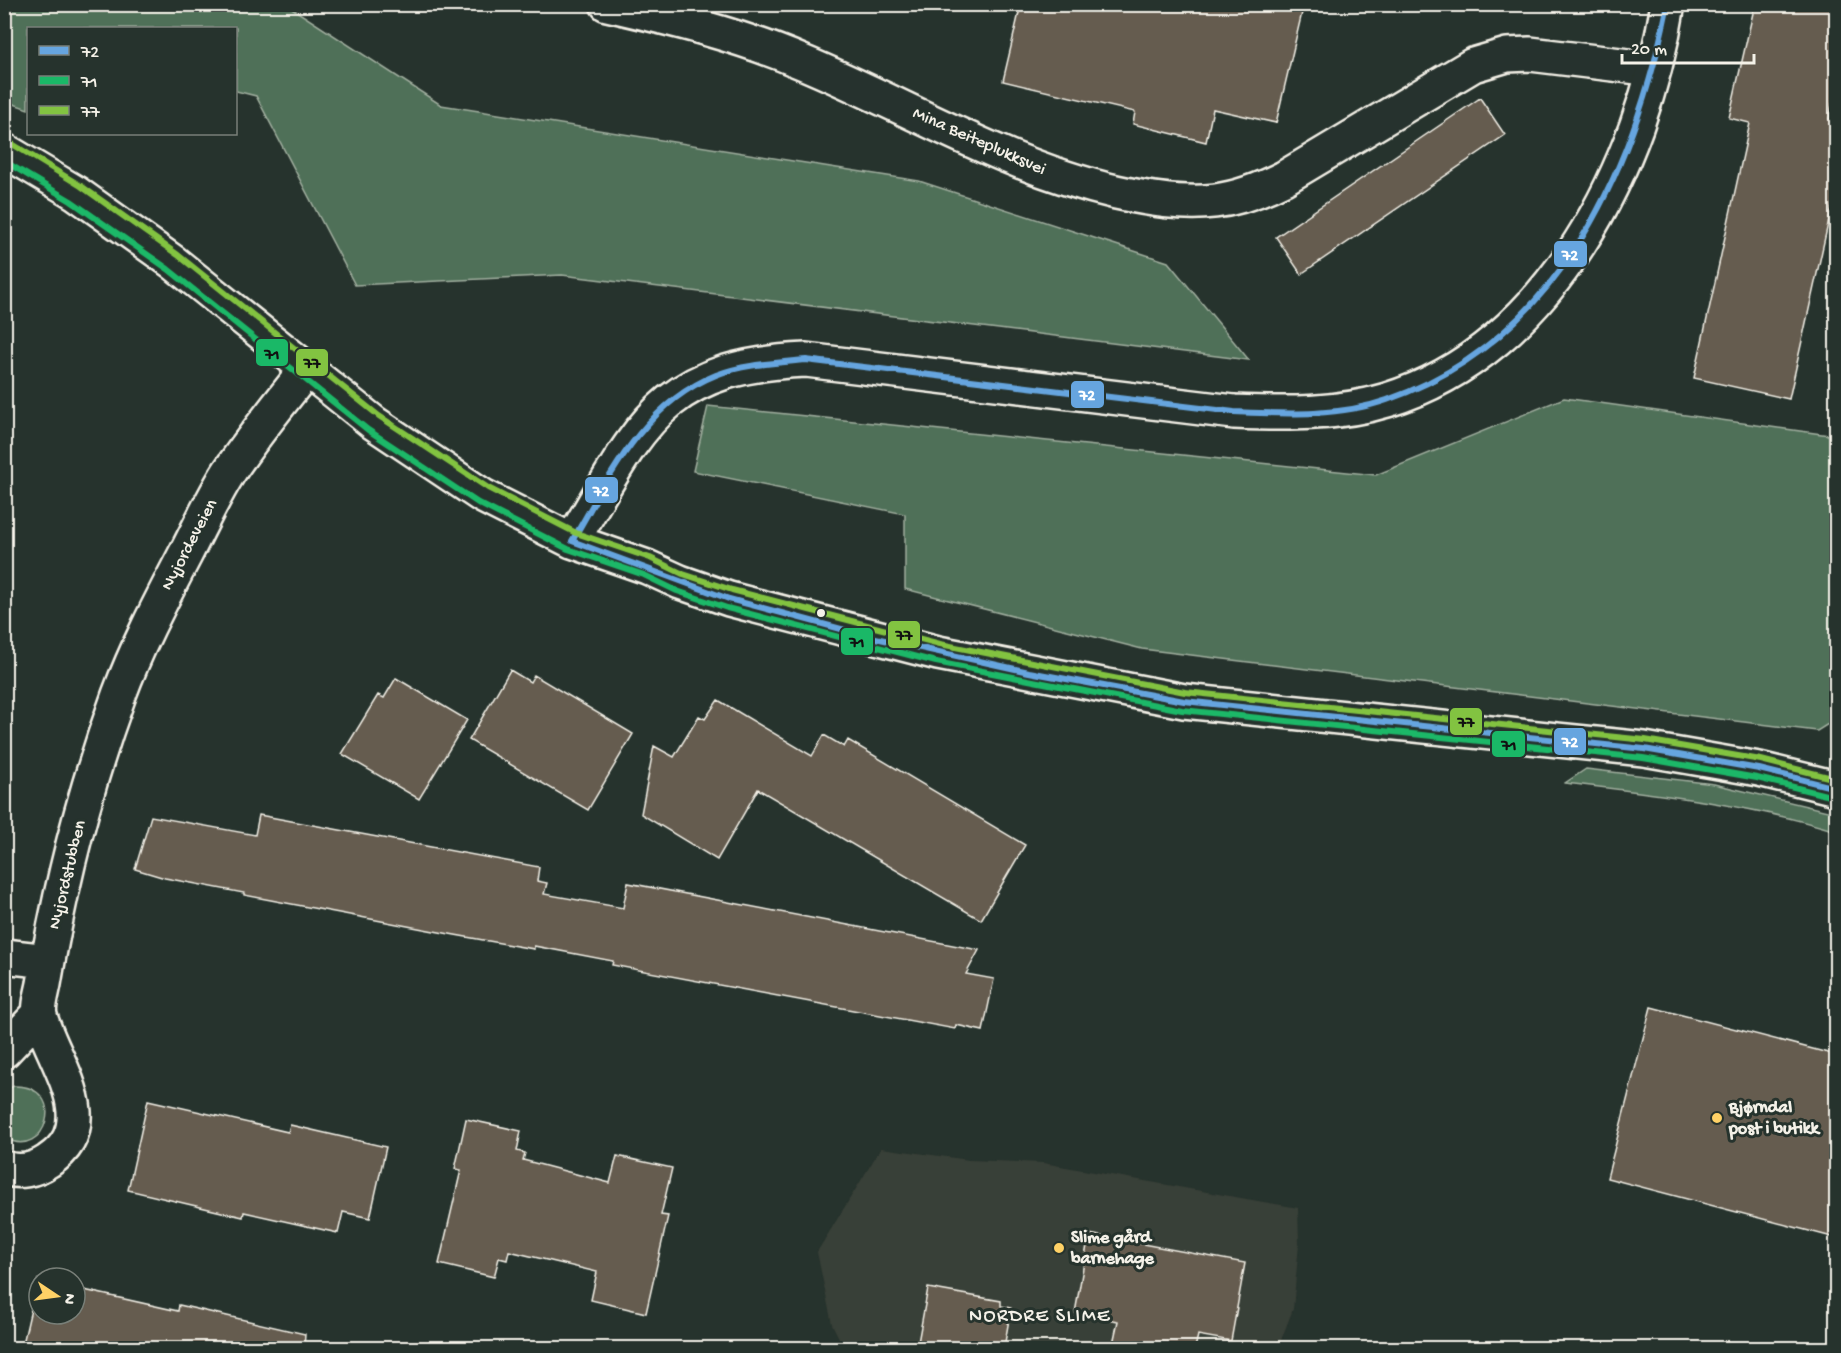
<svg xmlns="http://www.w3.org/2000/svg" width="1841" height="1353" font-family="'Gochi Hand',sans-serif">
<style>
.built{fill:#393f37}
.green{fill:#4f6f59;stroke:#a2b0a0;stroke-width:1.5}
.building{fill:#655c4f;stroke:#f4f1e8;stroke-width:1.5}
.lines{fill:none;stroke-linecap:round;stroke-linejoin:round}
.street-casing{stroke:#f4f1e8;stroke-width:38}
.secondary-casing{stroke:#f4f1e8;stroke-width:38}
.street{stroke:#26332d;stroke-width:33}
.secondary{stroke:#26332d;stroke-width:33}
.bus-1-casing{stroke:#26332d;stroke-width:10}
.bus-2-casing{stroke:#26332d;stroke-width:10}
.bus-3-casing{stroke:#26332d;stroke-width:10}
.bus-1{stroke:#66a5df;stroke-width:6}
.bus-2{stroke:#1ab867;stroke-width:6}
.bus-3{stroke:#82c341;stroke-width:6}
.bus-dot{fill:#f4f1e8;stroke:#26332d;stroke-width:2}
.poi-dot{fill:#ffd166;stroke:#26332d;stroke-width:2}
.labels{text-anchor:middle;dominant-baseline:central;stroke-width:6;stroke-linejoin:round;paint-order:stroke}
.street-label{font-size:18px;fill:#f4f1e8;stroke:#26332d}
.poi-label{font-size:18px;font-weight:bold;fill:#f4f1e8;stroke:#26332d;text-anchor:start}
.neighbourhood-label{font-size:20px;letter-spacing:1.5px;fill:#f4f1e8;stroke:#26332d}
.line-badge{stroke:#26332d;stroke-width:2}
.badge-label{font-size:16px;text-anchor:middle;font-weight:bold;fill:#fff}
.pale-badge-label{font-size:16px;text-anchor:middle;font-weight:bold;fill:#111}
</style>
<rect width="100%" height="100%" fill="#26332d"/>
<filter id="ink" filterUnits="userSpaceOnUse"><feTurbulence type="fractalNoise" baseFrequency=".0167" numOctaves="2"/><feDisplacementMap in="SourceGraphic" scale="12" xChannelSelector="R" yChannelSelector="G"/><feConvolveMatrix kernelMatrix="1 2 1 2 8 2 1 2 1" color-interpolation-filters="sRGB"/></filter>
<g filter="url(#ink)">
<!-- built -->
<path class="built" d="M881,1148L969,1160L1043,1163L1298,1208L1299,1244L1293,1309L1278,1348H844L832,1324L817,1252Z"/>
<!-- green -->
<path class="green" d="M5,4L287,5L441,105L919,181L1168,262L1249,360L562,275L355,285L256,96L236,91V28H28V109L5,101Z
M1564,398L1836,436V719L1817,731L1142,649L905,589V514L693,471L708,406L1376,475Z
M1586,769L1714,784L1836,813V831C1748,804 1657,794 1565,783Z
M14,1086C69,1085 47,1162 5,1138V1090Z"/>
<!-- building -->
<path class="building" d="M1021,4H1304L1276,123L1213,109L1206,142L1133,124L1135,112L1003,81Z
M1755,4H1836V85L1829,119L1836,121V188L1789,399L1694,378L1750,123L1729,118Z
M1480,98L1505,135L1301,274L1276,237Z
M510,670L530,682L534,675L633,734L588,810L469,740Z
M396,678L467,720L419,799L342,754L378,695L384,698Z
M718,700L812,756L824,735L844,747L848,740L1025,845L981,920L758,789L717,860L641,814L654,746L674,757L699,716L705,719Z
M259,815L539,867L537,881L547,883L544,894L623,908L628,883L979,950L966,974L994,979L983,1031L956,1025L955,1029L612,965L613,961L534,946V949L455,935L244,895V893L165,878L135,869L151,816L255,835Z
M1651,1007L1836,1055V1238L1607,1178Z
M148,1100L288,1132L290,1125L386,1147L370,1218L343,1212L338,1233L244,1212L243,1217L128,1190Z
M466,1119L521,1131L517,1151L525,1153L523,1160L610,1183L617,1156L672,1168L661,1215L668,1216L646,1313L591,1300L597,1272L509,1251L507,1260L499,1258L494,1277L439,1264L461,1170L455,1169Z
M1089,1234L1245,1263L1231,1341L1198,1335L1195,1348H1112L1118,1321L1075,1313Z
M38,1279L39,1314H75V1288L178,1311L179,1305L305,1334L304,1348H22Z
M928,1288L1001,1301V1306L1011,1308L1004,1348H917Z"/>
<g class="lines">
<!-- street casing -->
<g class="street-casing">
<path id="street" d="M607,4C673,19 739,35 802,62C908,106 1004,166 1116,192C1148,199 1183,205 1215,201C1240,198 1262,189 1284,178L1473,65L1507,55L1530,54L1654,69
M4,956L48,961
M4,1051L39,1014
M4,1168C19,1173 35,1170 48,1161C105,1124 53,1062 40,1016C38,1007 42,994 44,984C60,887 85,788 119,695C137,646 162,599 186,553C200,526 213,497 229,472C253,436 280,403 307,369"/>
</g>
<!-- secondary casing -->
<g class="secondary-casing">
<path id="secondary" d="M4,150L76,193L173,262L374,423L483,496L572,541L647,567L680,582L729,599L938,653L1184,701L1644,749L1759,769L1836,788
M572,541C640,428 659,366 806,360L1234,412C1284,414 1338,415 1387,400C1551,350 1643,163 1668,4"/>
</g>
<!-- street -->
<use href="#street" class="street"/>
<!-- secondary -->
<use href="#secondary" class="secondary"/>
<!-- bus-1 casing -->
<g class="bus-1-casing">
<path id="bus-1" d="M1668,4C1634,170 1559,340 1387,400C1339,417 1284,414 1234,412L806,360C776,363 744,364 716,375C643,404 609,478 572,541L729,599L871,637L1029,672L1184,701L1644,749L1759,769L1836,788"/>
</g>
<!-- bus-2 casing -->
<g class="bus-2-casing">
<path id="bus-2" d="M4,161L71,201L168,269L368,430L478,503L568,549L644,575L677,591L727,608L936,662L1182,710L1643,758L1757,778L1834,797"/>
</g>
<!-- bus-3 casing -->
<g class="bus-3-casing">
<path id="bus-3" d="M9,142L81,186L178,255L379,416L488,488L576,533L650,558L683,574L732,590L940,644L1185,692L1645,740L1761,760L1836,779"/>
</g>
<!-- bus-1 -->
<use href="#bus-1" class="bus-1"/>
<!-- bus-2 -->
<use href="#bus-2" class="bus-2"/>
<!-- bus-3 -->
<use href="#bus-3" class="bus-3"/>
</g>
</g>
<!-- markers -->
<circle class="bus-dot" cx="821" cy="613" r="5"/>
<g class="poi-dot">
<circle cx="1717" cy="1118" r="6"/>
<circle cx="1059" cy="1248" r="6"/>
</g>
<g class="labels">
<!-- street labels -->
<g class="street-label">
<text transform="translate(979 142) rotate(24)">Mina Beiteplukksvei</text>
<text transform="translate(190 545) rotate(-62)">Nyjordeveien</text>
<text transform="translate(68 875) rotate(-76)">Nyjordstubben</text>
</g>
<!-- poi labels -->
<g class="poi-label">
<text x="1729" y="1108">Bjørndal<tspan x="1729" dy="21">post i butikk</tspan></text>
<text x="1071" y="1238">Slime gård<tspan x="1071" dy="21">barnehage</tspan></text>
</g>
<!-- neighbourhood labels -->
<g class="neighbourhood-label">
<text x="1040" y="1317">NORDRE SLIME</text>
</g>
</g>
<g class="line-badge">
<rect x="1553" y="240" width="35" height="28" rx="6" fill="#66a5df"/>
<rect x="255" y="338" width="34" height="29" rx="6" fill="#1ab867"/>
<rect x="295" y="348" width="34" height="29" rx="6" fill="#82c341"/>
<rect x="1070" y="380" width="35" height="29" rx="6" fill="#66a5df"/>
<rect x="584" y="476" width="35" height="28" rx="6" fill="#66a5df"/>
<rect x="887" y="620" width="34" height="29" rx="6" fill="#82c341"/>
<rect x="840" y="627" width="34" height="29" rx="6" fill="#1ab867"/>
<rect x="1449" y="707" width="34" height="29" rx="6" fill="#82c341"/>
<rect x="1553" y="727" width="34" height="29" rx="6" fill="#66a5df"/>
<rect x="1491" y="730" width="35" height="28" rx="6" fill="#1ab867"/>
</g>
<g class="badge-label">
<text x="1570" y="260">72</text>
<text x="1087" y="400">72</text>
<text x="601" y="496">72</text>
<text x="1570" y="747">72</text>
</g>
<g class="pale-badge-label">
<text x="272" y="359">71</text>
<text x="312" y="368">77</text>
<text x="904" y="640">77</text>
<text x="857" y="647">71</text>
<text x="1466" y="727">77</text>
<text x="1509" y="750">71</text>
</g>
<!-- margin -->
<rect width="1841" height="1353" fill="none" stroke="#26332d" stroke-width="24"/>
<rect x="12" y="12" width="1817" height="1329" fill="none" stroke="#f4f1e8" stroke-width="2" filter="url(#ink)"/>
<!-- legend -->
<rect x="27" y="27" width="210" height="108" fill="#26332d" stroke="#787f78" stroke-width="1.5"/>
<rect x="39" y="46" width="30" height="9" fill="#66a5df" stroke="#787f78" stroke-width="1.5"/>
<text x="81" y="57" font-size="18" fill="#f4f1e8">72</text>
<rect x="39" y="76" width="30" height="9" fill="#1ab867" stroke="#787f78" stroke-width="1.5"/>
<text x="81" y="87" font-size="18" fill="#f4f1e8">71</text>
<rect x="39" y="106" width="30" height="9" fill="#82c341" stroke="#787f78" stroke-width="1.5"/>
<text x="81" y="117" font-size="18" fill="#f4f1e8">77</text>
<!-- north arrow -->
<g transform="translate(57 1296) rotate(103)"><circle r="28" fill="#26332d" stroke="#787f78" stroke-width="1.5"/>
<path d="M0-4.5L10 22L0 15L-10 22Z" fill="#ffd166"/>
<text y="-9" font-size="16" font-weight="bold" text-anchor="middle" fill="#f4f1e8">N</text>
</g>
<!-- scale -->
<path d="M1622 54v9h132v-9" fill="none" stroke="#f4f1e8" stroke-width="3"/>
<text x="1631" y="54" font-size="18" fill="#f4f1e8" stroke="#26332d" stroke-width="4.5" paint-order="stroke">20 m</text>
</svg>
